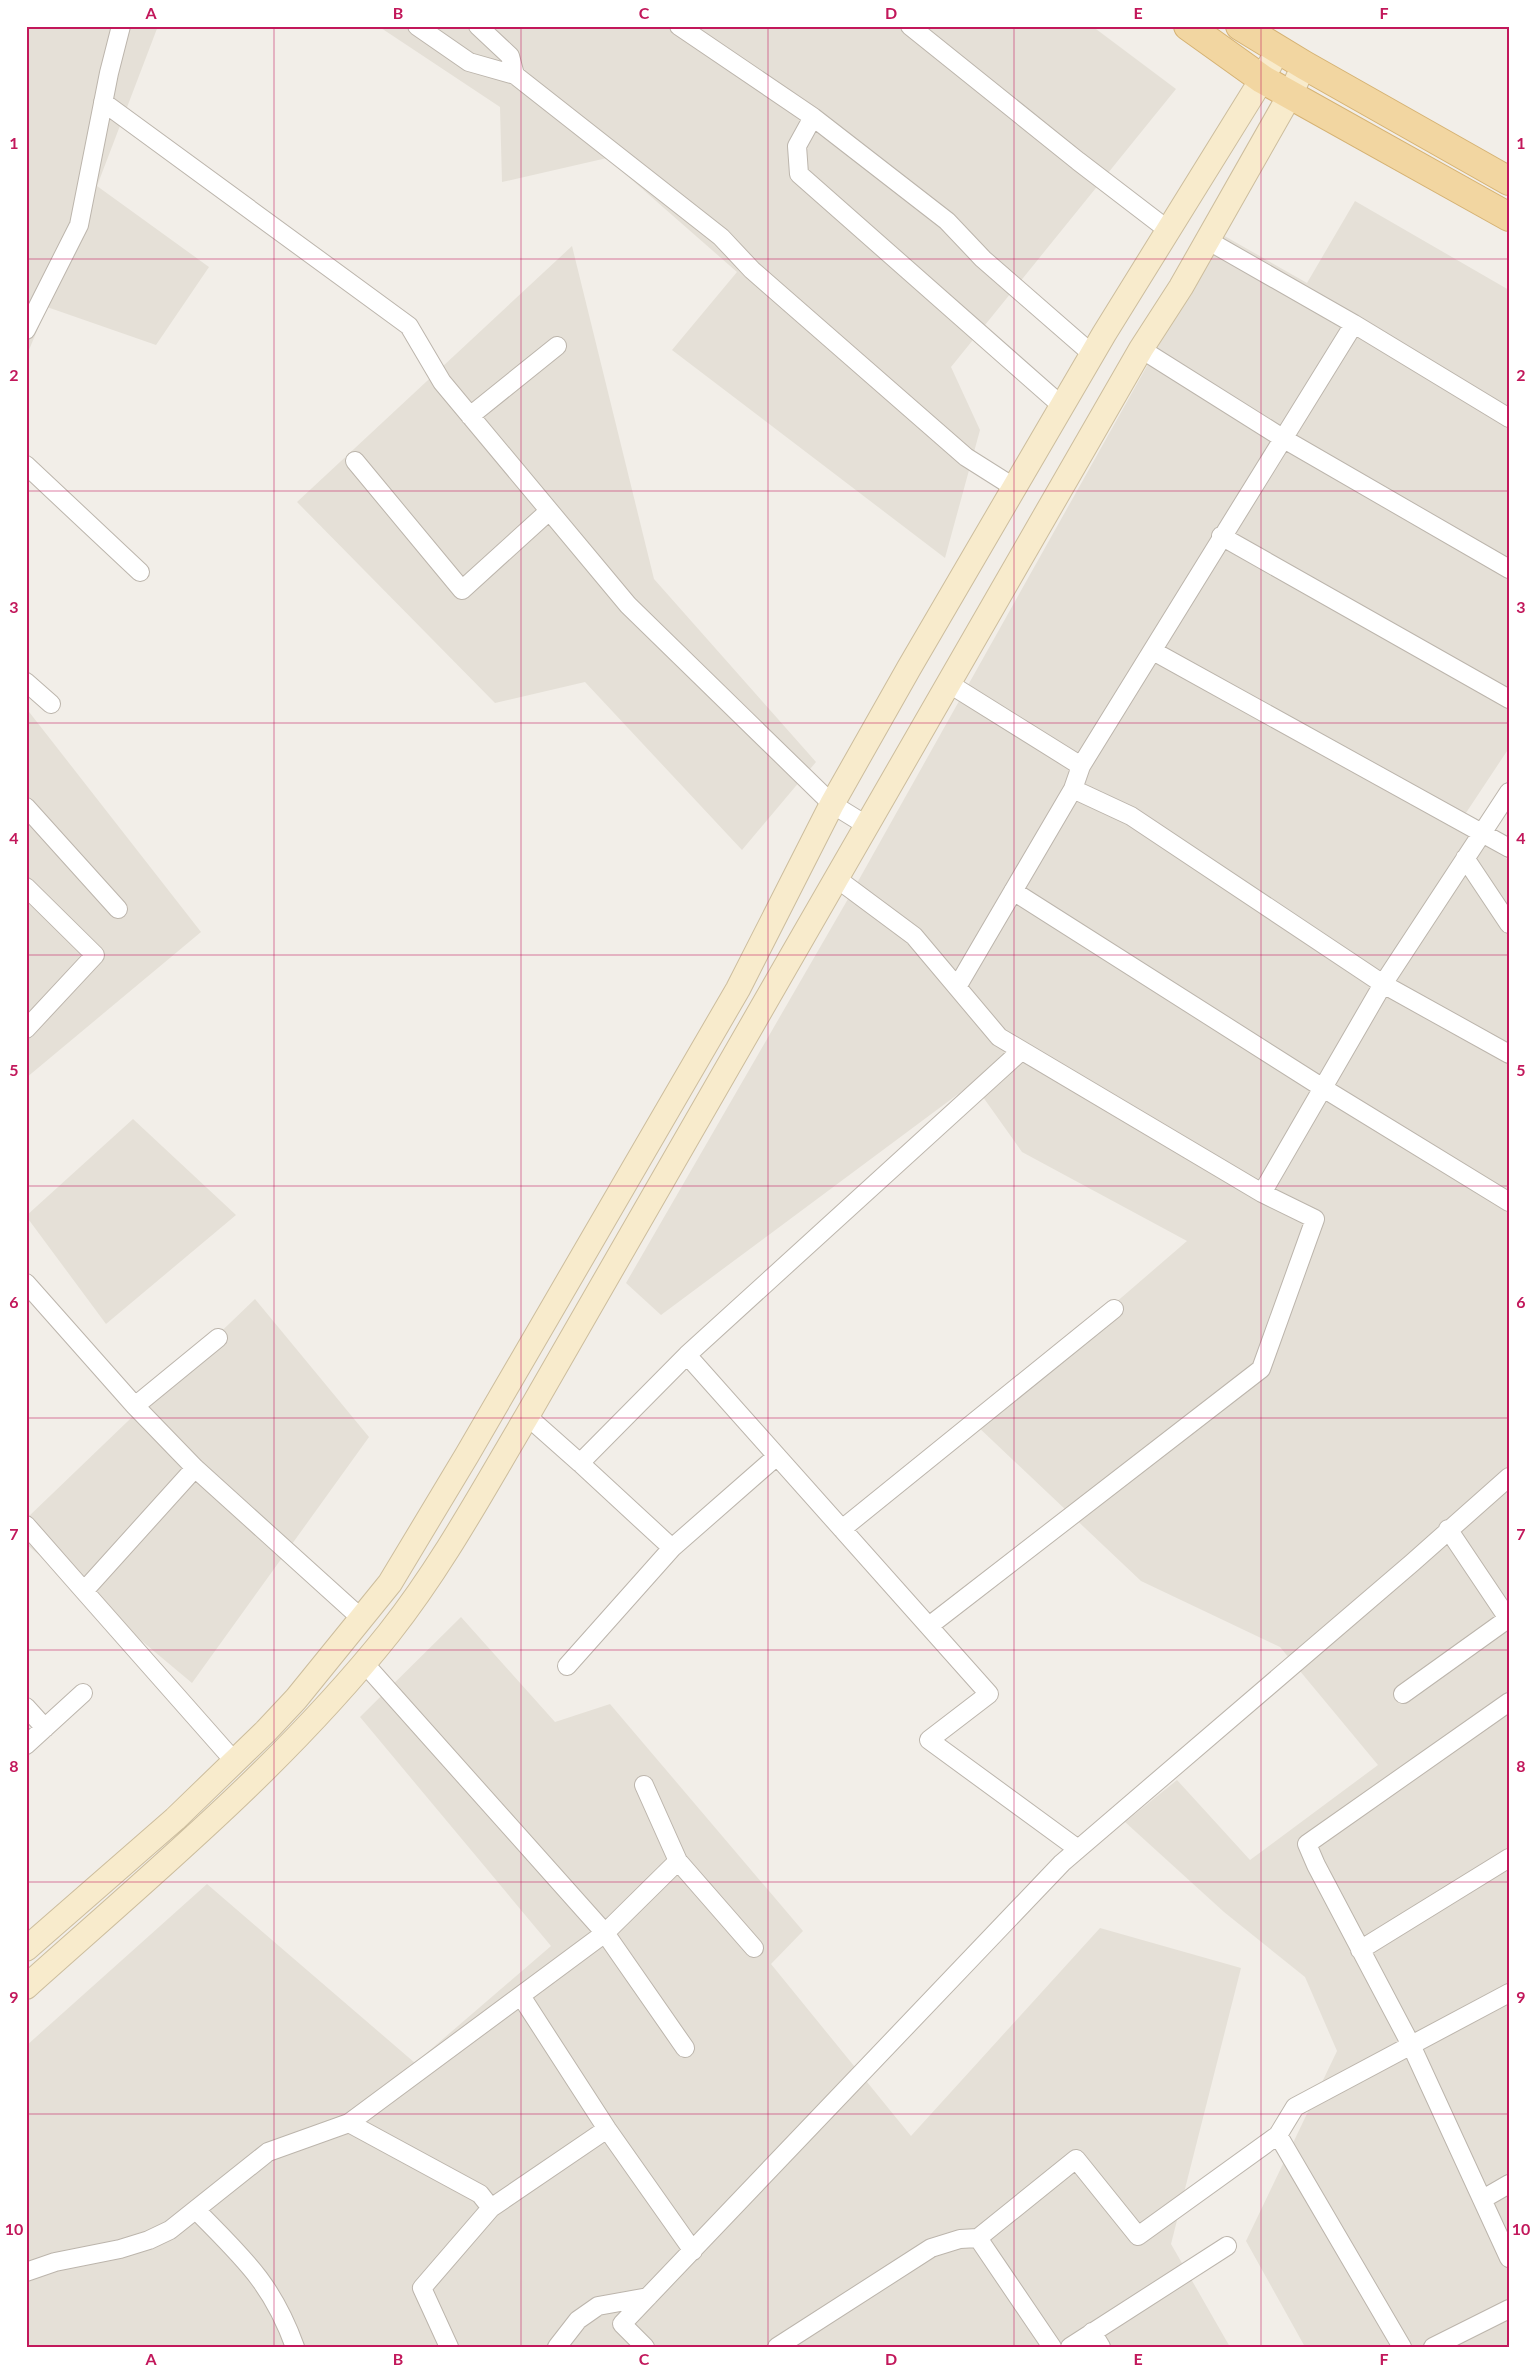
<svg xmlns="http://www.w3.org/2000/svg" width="1535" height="2373" font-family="Lato,sans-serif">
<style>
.residential{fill:#e5e0d7}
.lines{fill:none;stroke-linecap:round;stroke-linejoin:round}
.street-casing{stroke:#bcb5ac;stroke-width:20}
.secondary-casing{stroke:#ccbd9d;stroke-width:26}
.primary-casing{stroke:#d5b273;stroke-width:30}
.street{stroke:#fff;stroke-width:18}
.secondary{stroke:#f8ebcc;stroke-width:24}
.primary{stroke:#f2d6a1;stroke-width:28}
.grid{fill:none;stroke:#c2185b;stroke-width:1;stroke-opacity:0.55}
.neatline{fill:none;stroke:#c2185b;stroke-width:2}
.grid-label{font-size:16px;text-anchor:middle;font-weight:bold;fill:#c2185b}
</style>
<rect width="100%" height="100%" fill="#f2eee8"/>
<!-- residential -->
<path class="residential" d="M26,26H158L97,186L209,267L156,345L47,307L26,357Z
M378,26H1092L1176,89L951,367L980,430L945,558L672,350L737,272L607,158L502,182L500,107Z
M1355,201L1509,290V748L1456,828L1509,860V2347H1305L1246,2241L1337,2051L1305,1977L1224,1912L1125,1822L1177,1780L1250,1860L1378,1765L1280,1647L1141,1581L975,1424L1187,1241L1022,1152L973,1083L661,1315L626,1283L852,892L1221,234L1307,283Z
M572,246L654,579L816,762L742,850L585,682L495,703L297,502Z
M26,708L201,932L26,1078Z
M133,1119L236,1215L106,1324L26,1216Z
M255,1299L369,1437L192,1683L26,1544V1519Z
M461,1617L555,1722L610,1704L803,1931L771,1964L911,2136L1100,1928L1241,1968L1171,2244L1230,2347H26V2046L207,1884L415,2063L551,1946L360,1717Z"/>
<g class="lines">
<!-- street casing -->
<g class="street-casing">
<path id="street" d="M417,26L469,62L515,75L721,237L752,270L966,457L1015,488
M478,26L510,56L515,75
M679,26L813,117L947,221L983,259L1092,354
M910,26L1078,161L1168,230
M103,102L409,326L442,382L628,605L832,804L866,825
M813,117L797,146L799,174L1062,406
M1207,240L1354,324
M26,330L79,225L109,73L121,26
M1141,349L1284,439L1509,569
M470,416L557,346
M355,461L462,590L549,511
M26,465L140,572
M1221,536L1509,699
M1153,651L1509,848
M26,682L51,704
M948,683L1081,766L1073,789L1131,816L1383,984L1509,1054
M1081,766L1354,324L1509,418
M26,807L118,909
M1465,858L1509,924
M836,878L914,936L999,1037L1262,1193L1383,984L1509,792
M26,887L95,955L26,1029
M1013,891L1323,1088L1509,1202
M957,987L1073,789
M26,1283L135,1406L195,1468L362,1619
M687,1355L1021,1051
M135,1406L218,1338
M527,1416L580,1463L687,1355L989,1694L929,1740L1078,1849
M580,1463L672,1548
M26,1525L84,1591L195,1468
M842,1529L1114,1309
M1448,1529L1509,1620
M84,1591L235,1762
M929,1626L1261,1369L1315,1219L1262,1193
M567,1666L672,1548L777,1456
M1403,1694L1509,1618
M1509,1702L1307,1844L1316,1865L1411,2045L1509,2258
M26,1707L45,1728
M26,1745L83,1693
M644,1785L678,1861L754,1948
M678,1861L605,1933L685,2048
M1360,1950L1509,1858
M521,1996L607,2129L693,2251
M349,2123L480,2194L491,2208
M1278,2135L1402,2347
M1483,2199L1509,2184
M197,2211C243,2258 272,2283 295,2347
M26,2272L55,2262L120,2249L149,2240L170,2230L268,2152L349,2123L605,1933L364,1663
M1092,2332L1101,2347
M449,2347L422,2288L491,2208L607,2129
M557,2347L578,2320L598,2306L648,2297
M645,2347L622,2324L1062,1863L1412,1563L1509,1477
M777,2347L931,2248L960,2239L978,2238
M1052,2347L978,2238L1076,2159L1138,2236L1278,2135L1295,2107L1509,1993
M1070,2347L1227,2246
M1433,2347L1509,2309"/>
</g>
<!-- secondary casing -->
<g class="secondary-casing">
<path id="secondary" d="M26,1949L175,1819L266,1731L296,1699L390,1583L467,1455L738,989L832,804L909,668L1104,334L1262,79L1278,50
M26,1987C152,1874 283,1766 389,1633C442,1566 483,1490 527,1416L1141,349L1181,287L1290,95L1304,65"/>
</g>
<!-- primary casing -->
<g class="primary-casing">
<path id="primary" d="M1188,26L1262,79L1509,217
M1240,26L1304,65L1509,181"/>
</g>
<!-- street -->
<use href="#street" class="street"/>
<!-- secondary -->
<use href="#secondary" class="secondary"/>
<!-- primary -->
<use href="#primary" class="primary"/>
</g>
<!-- grid -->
<path class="grid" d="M274,26V2347M521,26V2347M768,26V2347M1014,26V2347M1261,26V2347M26,259H1509M26,491H1509M26,723H1509M26,955H1509M26,1186H1509M26,1418H1509M26,1650H1509M26,1882H1509M26,2114H1509"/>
<!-- border -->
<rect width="1535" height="2373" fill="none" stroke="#ffffff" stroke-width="55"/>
<rect x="28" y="28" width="1480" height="2318" class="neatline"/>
<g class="grid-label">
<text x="151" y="19">A</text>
<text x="398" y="19">B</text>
<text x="644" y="19">C</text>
<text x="891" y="19">D</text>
<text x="1138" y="19">E</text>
<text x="1384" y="19">F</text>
<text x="14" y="149">1</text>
<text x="1521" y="149">1</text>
<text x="14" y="381">2</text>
<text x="1521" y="381">2</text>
<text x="14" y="613">3</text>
<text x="1521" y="613">3</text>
<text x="14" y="844">4</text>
<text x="1521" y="844">4</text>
<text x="14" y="1076">5</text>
<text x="1521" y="1076">5</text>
<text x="14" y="1308">6</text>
<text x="1521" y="1308">6</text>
<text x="14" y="1540">7</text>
<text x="1521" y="1540">7</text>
<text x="14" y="1772">8</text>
<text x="1521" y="1772">8</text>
<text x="14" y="2003">9</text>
<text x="1521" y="2003">9</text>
<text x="14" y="2235">10</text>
<text x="1521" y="2235">10</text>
<text x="151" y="2365">A</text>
<text x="398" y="2365">B</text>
<text x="644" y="2365">C</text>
<text x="891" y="2365">D</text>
<text x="1138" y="2365">E</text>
<text x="1384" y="2365">F</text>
</g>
</svg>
